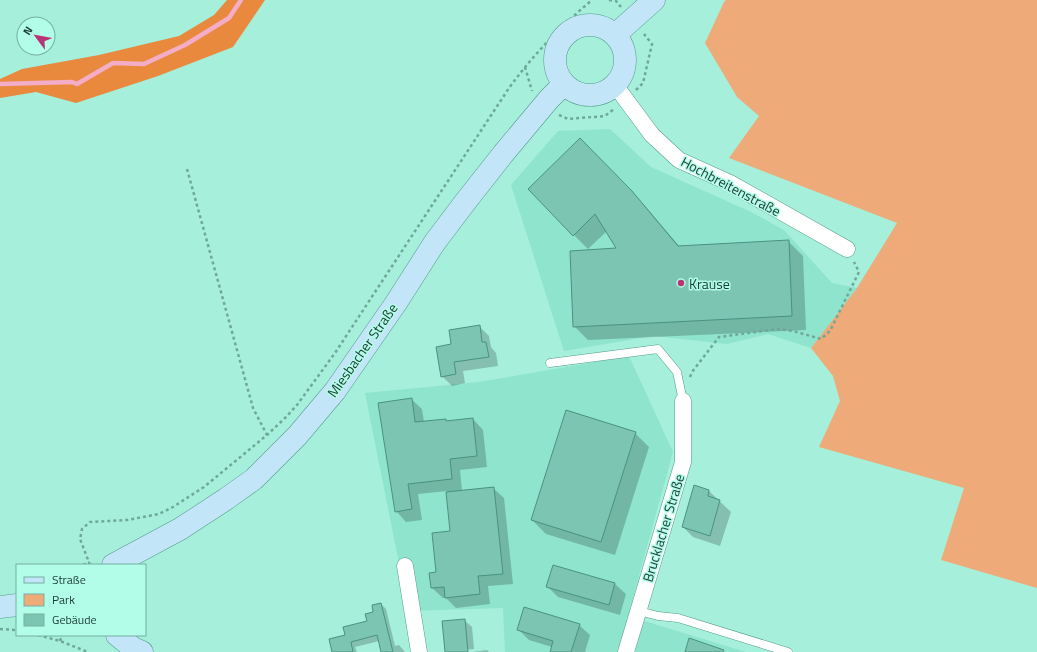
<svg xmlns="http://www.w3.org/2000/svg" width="1037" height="652" font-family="'Titillium Web',sans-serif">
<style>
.built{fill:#8fe4ce}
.green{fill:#efaa79}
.forest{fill:#e9893d}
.shadow{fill:#0003}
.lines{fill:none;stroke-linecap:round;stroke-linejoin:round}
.stream{stroke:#f4adc7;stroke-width:4.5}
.building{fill:#7cc5b2;stroke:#499280}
.service-casing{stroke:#539c8a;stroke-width:9}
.minor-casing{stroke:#539c8a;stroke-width:17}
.secondary-casing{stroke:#539c8a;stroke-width:23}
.path{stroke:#6fa899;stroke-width:2.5;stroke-dasharray:3 3;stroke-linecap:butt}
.service{stroke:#fff;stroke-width:8}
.minor{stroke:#fff;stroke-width:16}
.secondary{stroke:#c2e6f8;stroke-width:22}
.poi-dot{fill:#ba3374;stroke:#b2fde8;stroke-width:1.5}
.labels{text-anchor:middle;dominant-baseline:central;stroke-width:3;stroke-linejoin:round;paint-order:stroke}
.street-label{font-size:14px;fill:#1c3b33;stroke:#b2fde8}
.poi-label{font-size:14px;fill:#1c3b33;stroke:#b2fde8;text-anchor:start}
</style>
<rect width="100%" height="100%" fill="#a5efdb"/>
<!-- built -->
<path class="built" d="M610,129L651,167L751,212L784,230L832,283L857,288L811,348L768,334L727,344L653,336L564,351L511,185L558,131Z
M629,356L673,452L628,616L746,652H505L503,608L406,611L402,578L365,393L479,382Z"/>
<!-- green -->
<path class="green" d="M726,0H1037V588L941,560L964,488L819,447L840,401L833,376L811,348L857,288L897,223L729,158L759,116L737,97L705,43L724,2Z"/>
<!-- forest -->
<path class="forest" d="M227,0H265L233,47L158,76L76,103L36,92L0,98V79L22,69L99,55L179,36L214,15Z"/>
<!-- shadow -->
<path class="shadow" d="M594,154L646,207L680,247L789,242L803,256L806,330L588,340L574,326L618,249L607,231L588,249L574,235Z
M479,326L489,336L491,347L496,353L498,366L463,371L465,383L452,386L442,376L452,345Z
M411,399L422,409L424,422L445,420L447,422L473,419L483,430L487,467L460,470L462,491L493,488L504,498L513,584L488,586L490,604L456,608L446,598H443L432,588L451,531L447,491L418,494L422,520L406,522L396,511Z
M635,433L649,447L615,555L546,534L532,520Z
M709,491L731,512L720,546L693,537L683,527Z
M553,566L615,584L626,594L620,615L558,597L547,586Z
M381,604L386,609L395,646L399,645L405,652H382L379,641L355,647L357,652H334L347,636L368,622Z
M464,620L472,627L474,649L452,651Z
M579,625L590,635L585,652H551L552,647L529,640L518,629Z
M487,650L489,652H472Z"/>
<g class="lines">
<!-- stream -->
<path class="stream" d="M0,84L72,82L77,84L113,63L144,64L185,45L229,18L241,0"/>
</g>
<!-- building -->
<path class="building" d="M580,138L632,191L678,246L789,240L792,316L573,327L570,251L616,248L595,214L573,236L528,189Z
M480,325L482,342H486L489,357L454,362L456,374L441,377L436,347L451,344L449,330Z
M412,398L415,422L446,419V421L473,418L477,456L450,459L452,479L408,484L412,509L395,512L378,403Z
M566,410L636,432L601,542L531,520Z
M694,485L709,490L708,496L720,500L710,536L682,527Z
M494,487L503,574L478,576L480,594L445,598L444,587L431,588L429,573L436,572L432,533L450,531L446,492Z
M553,565L615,583L609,605L546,587Z
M381,603L393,652H381L377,635L351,642L353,652H332L329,639L345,635L343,627L367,621L365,614L373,612L372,605Z
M524,607L580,624L571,652H550L553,641L517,630Z
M465,619L468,652H445L442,621Z
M689,638L724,650L723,652H685Z"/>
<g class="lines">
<!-- service casing -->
<g class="service-casing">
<path id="service" d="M550,363L658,349L677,372L683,401
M639,611L658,616L678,618L788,652"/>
</g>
<!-- minor casing -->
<g class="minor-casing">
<path id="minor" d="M615,85L652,135L679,160L730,183L847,249
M405,566L419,652
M626,652L683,462V401"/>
</g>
<!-- secondary casing -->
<g class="secondary-casing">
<path id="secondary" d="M555 60a35 35 0 1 1 70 0a35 35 0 1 1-70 0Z
M615,35L654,0
M113,565L180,529L226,499L254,479L297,436L335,391L396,303L435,242L466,201L503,154L549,99L564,84
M0,607L17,605
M117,635L133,648L142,652"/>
</g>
<!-- path -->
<path class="path" d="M609,0L616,1L621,7
M525,67L532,91
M636,90L643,83L652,44L644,34
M559,115L568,119L605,116L614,109
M187,169L253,408L267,435
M690,377L692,372L719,337L777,329L793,331L821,339L830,331L859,272L854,262
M83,565L89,562
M90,565L80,539L82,529L90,522L127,520L159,514L173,507L204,487L267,435L286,417L297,405L335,353L509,88C533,55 560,27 592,0
M0,629L17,630
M38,635L60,641L88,652
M60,641L62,635"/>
<!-- service -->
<use href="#service" class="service"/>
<!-- minor -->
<use href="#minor" class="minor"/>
<!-- secondary -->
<use href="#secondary" class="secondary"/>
</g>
<!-- markers -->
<circle class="poi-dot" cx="681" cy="283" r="4"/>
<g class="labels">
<!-- street labels -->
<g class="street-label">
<text transform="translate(731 186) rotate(28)">Hochbreitenstraße</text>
<text transform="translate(362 350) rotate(-55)">Miesbacher Straße</text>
<text transform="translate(663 528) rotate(-73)">Brucklacher Straße</text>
</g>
<!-- poi labels -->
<g class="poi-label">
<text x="689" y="283">Krause</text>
</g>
</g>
<!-- legend -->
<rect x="16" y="564" width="130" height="72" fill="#b2fde8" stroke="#76afa0"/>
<rect x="24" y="577" width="20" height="6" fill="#c2e6f8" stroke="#76afa0"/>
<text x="52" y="584" font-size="12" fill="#1c3b33">Straße</text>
<rect x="24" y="594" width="20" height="12" fill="#efaa79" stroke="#76afa0"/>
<text x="52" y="604" font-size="12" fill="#1c3b33">Park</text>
<rect x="24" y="614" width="20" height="12" fill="#7cc5b2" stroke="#76afa0"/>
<text x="52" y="624" font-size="12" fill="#1c3b33">Gebäude</text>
<!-- north arrow -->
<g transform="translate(36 36) rotate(302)"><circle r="19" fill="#b2fde8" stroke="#76afa0"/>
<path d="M0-3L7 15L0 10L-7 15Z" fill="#ba3374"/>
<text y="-6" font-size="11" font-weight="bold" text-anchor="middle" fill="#1c3b33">N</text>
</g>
</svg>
